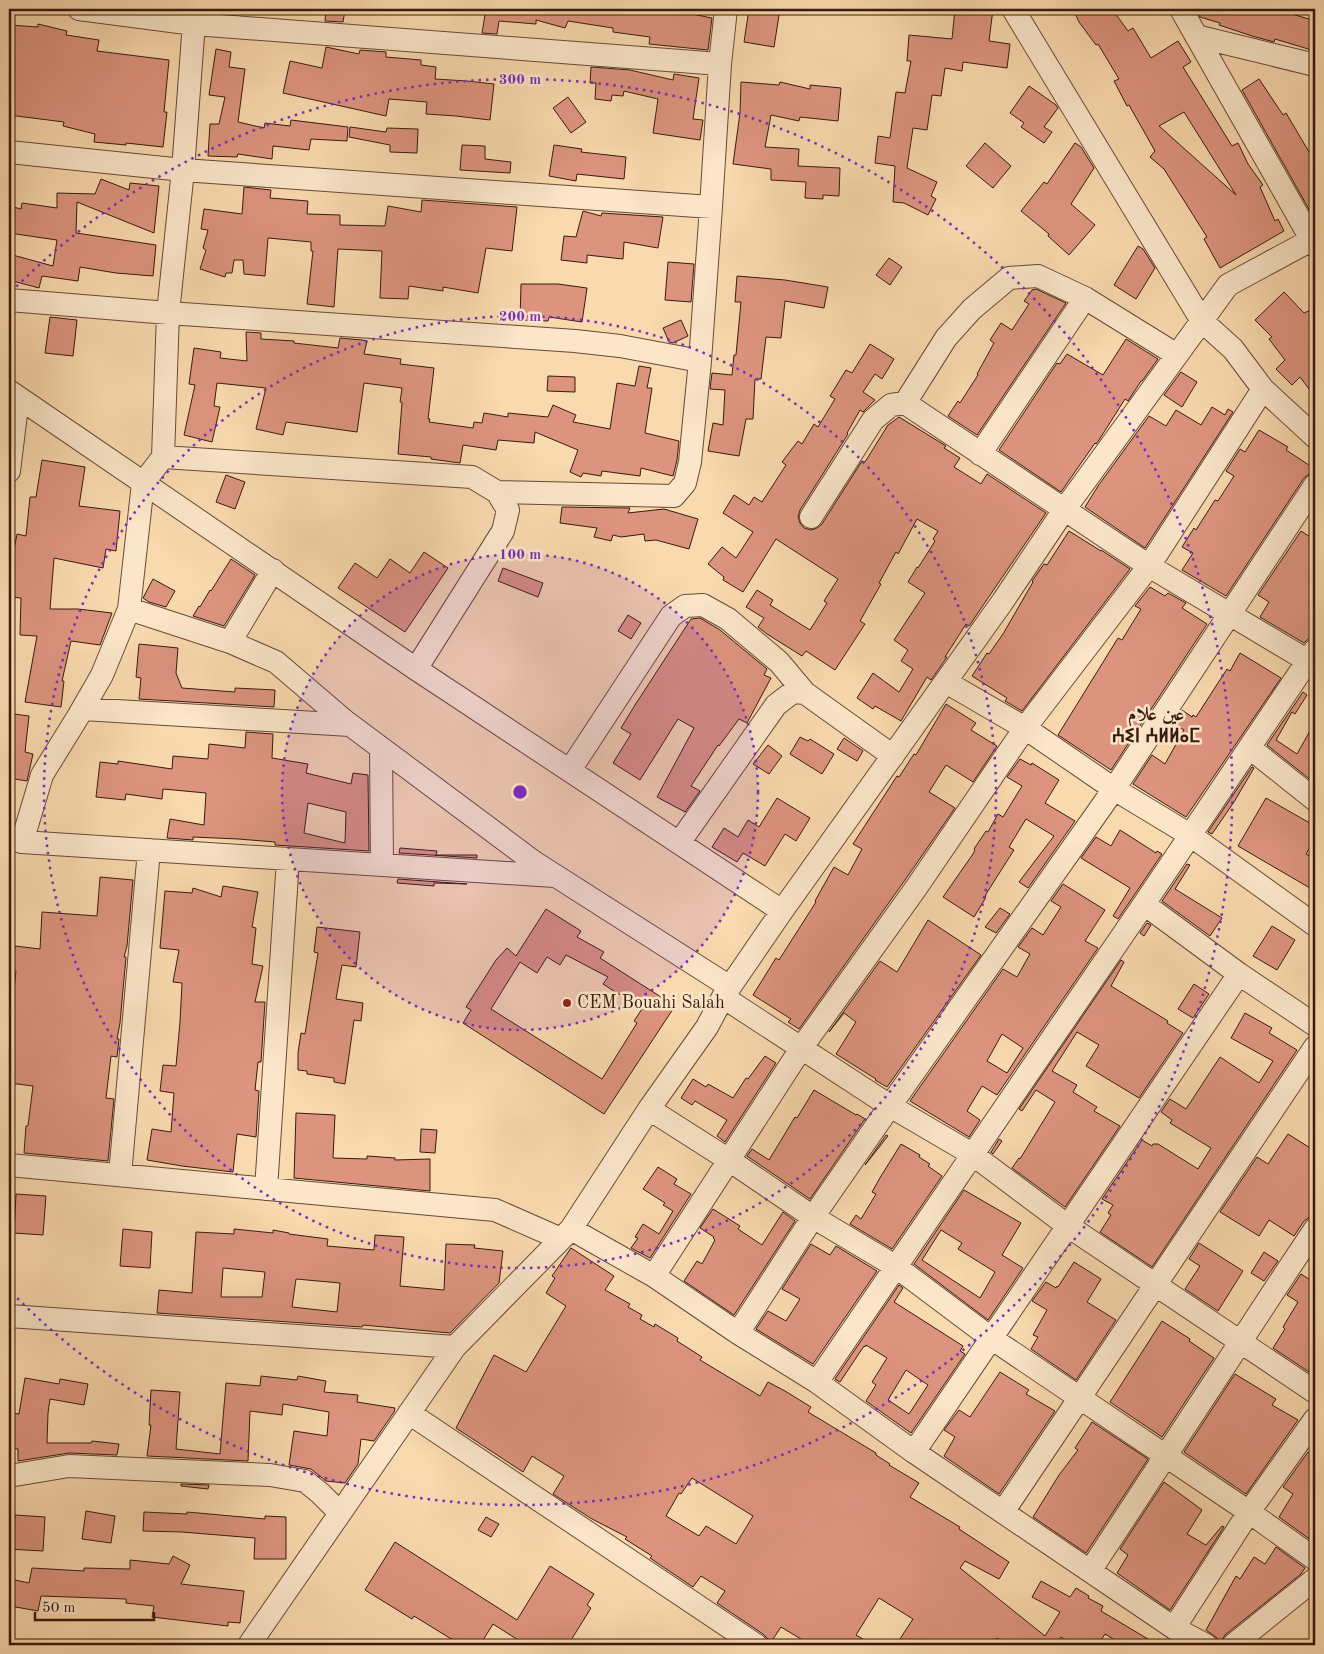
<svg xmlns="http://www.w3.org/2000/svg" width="1324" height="1654" font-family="'Old Standard TT',Amiri,'Noto Sans Tifinagh',serif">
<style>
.building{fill:#dd947f;stroke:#381a0f;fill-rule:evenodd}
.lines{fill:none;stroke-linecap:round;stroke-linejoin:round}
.minor-casing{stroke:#684a37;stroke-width:24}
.minor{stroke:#fbe6ca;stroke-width:22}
.ring{fill:none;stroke:#7b2cbf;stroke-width:2.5;stroke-dasharray:2.5 5}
.poi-dot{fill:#8f2418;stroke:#fbe6ca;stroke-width:2}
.labels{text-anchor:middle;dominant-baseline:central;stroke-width:5;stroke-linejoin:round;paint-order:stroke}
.poi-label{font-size:18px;fill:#381a0f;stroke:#fbe6ca;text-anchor:start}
.neighbourhood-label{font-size:19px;font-weight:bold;fill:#381a0f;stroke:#fbe6ca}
.centre{fill:#7b2cbf;stroke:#fbe6ca;stroke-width:2.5}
.ring-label{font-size:15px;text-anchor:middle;font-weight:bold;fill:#7b2cbf;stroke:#fbe6ca;stroke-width:5;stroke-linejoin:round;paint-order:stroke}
</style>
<rect width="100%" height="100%" fill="#f9d9ae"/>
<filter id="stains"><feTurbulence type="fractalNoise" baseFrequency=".004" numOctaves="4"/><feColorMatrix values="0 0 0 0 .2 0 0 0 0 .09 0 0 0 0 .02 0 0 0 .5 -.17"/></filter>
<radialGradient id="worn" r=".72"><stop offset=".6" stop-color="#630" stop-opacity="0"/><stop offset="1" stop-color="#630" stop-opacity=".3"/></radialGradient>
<!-- building -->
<path class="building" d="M326,9L345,10L343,22L325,21Z
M486,9H655L677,11L712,18L708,50L649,44L650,37L613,32V28L568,21L565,28L536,20V24L499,21L497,34L482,33Z
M749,9H780L774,47L744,42Z
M955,9H993L989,41L1010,44L1007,68L963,62L962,71L945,68L941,96L932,95L927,130L913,128L907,168L937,182L931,196L936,199L928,215L904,203L893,202L895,166L875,163L878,136L890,138L896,92L905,93L911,61H907L909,35L952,39Z
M1073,9H1112L1128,31L1133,28L1151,58L1178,41L1191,62L1183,67L1232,146L1238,143L1248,164L1263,185L1260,187L1275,221L1278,219L1284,231L1220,268L1204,239L1207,237L1183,199L1164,169L1150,157L1155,151L1129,105L1127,106L1114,81L1119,79L1098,44L1096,45L1079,22ZM1184,112L1236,195L1159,126Z
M1196,9H1276L1315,21V51L1275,39L1274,42L1252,36L1219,25L1220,23L1200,17Z
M38,24L67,31L66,35L99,40L97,51L169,60L164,112H167L163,147L126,143V145L94,142L95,134L63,126L64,122L9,115V25L38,27Z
M326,47L359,54L360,50L386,52V57L421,60V65L436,67L435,79L467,81L494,84L490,120L456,116L426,114L427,102L389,99L386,116L283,93L290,61L322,68Z
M216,49L231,52L229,67L245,69L238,122L264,128L265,123L290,126L291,120L348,127L347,141L311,139L309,150L273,146L272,159L238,154L237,157L208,156L210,124H219L225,97L209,95Z
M591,67L630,70L673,80L674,74L699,78L693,119L703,120L700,140L653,133L658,99L624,91L623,96L612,95L611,101L595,99L596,83H590Z
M1259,79L1283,115L1286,113L1315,162V220L1242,90Z
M741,82L779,85L780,82L810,89V85L841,88L838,121L800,117L799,121L771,115L765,147L799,149L798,166L840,168L839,196L823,195V199L805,198L806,182L771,180V169L733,164L740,113Z
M1029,86L1056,105L1058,108L1044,127L1052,132L1044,143L1021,127L1024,123L1010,113Z
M568,97L586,122L571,133L553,108Z
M350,127L386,132L387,128L418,129L417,153L390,152V145L349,137Z
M985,143L1011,166L993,188L966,166Z
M1075,143L1081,147L1094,168L1071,204L1095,225L1069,255L1048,236L1049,234L1021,211L1044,182L1047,184Z
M462,145L485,146V159L511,162L510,173L460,170Z
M554,145L582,149L581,152L626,157L624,179L577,174L576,181L549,176Z
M101,179L129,190L130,183L159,186L154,233L77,202L76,233L156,245L153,276L116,273L80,267L78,281L42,276L39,288L9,280V254L53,266L57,240L9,233V206L21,209L22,203L57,208V193L95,194Z
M244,187L271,190L270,198L308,201L307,214L340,215V225L385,226L388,206L421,212L422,200L517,207L512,251L486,248L478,293L443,287V291L409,286L408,299L380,298L382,251L338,249L334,307L307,304L313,251H311V242L268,238L265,276L244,274L243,260H234L232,273H226L225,277L200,269L206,250L203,248L208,230L201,229L204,209L242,214Z
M583,211L601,216L602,213L663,217L658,248L624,242L623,259L587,255V263L561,260L564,236L576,237Z
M1138,246L1143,249L1155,268L1136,299L1114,285Z
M889,258L902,267L890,285L876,275Z
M668,262L694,264L691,302L665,300Z
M737,276L785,280L828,287L824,308L785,301L781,338L766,337L761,379H755L753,419H746L739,456L708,451L713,423L723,425L725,390L710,389L712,373L732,375L734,355H736L741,302H735Z
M521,284H558L587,288L582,322L549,317L548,321L520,320Z
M1036,289L1066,303L977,435L948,416L958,401L960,403L978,375L977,374L994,343L990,340L1001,323L1012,330L1029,304L1024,301L1032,290Z
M1284,292L1304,313L1315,308V397L1300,377L1292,385L1276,369L1285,360L1269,339L1272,337L1255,320Z
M50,317L77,320L73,356L45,353Z
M681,320L688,336L673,343L669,342L663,328Z
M246,332L261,333V339L294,341V343L338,348L340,338L362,340L367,341L364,354L401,359L400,364L434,368L428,419H430L429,422L473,428L474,422L482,423L484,413L508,417V413L548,417L553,405L576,415L573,422L610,429L617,383L635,386L639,366L651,368L647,388H652L645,433L679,441L677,460L673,476L641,468L640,476L602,471L601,476L583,473L581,477L570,472L578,450L535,432L534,443L498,440L496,450L463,445L460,463L431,459V457L398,454L402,402H400L402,388L364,383L357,432L286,422L283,435L256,429L266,388L217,383L214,406L220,407L212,442L184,435L195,385L189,384L194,348L221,352L220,358L247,361Z
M1126,339L1158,359L1142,381H1141L1128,401L1125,399L1099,440L1096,444L1095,443L1061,492L999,450L1057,363L1060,364L1067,354L1103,375Z
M870,344L894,359L882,379L875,374L863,392L875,400L863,412L860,410L847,433L848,434L800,510L798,517L800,523L804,528L811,530L817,528L822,524L862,461L865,462L888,425L899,417L946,446L944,448L960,458L954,467L981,484L987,474L1046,513L969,626L966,624L945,657H947L931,680L927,677L901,721L875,706L873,709L857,698L873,673L899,692L913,669L901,661L908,650L894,640L925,593L908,582L917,567L918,568L935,541L933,539L938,531L917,519L898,554L896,552L879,583L881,584L860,621L865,624L835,670L806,651L802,656L767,634L758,627L764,618L746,607L757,590L773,600L770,605L810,630L827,603L824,601L838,579L776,539L743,592L723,580L724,577L708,564L722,547L736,558L753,532L723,513L734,495L749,505L754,497L762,502L786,465L782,462L798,441L802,444L814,424L818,427L835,399L830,396L846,370L852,373Z
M1181,372L1197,382L1182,407L1164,395Z
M548,376L575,377V392L547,391Z
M1212,407L1225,415L1228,409L1233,412L1145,548L1085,507L1098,486L1149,416L1166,426L1176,410L1201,425Z
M1259,430L1288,447L1286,450L1315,469V472L1309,474L1304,478L1226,596L1182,570L1193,553L1182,547L1194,528L1196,530L1215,500L1218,501L1234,476L1226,471L1240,449L1245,452Z
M42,460L85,467L79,506L120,511L116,551L106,549L103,568L54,558L50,609H78L112,613L100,645L71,641L62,681H64L61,707L25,702L37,636L20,635L21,598L11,597L14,560H12L17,534L26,536L30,497H36Z
M226,475L245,482L235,509L216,502Z
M562,507L630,508L628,513L664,509L698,519L689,549L656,540L645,541L644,534L621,537L613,535L611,541L594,537L597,528L560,523Z
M1069,531L1101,551V550L1130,569L1022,711L1005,701L1007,698L972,676L987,653L989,654L1003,634L1033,582L1032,581L1044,564L1047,565Z
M1301,531L1315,540V637L1309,638L1304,643L1260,617L1269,602L1258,595Z
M424,552L448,568L405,632L338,588L355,563L377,578L390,559L410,573Z
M231,559L255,575L224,626L193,616L199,606L200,607L210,590L211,591Z
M503,568L543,583L538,597L498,581Z
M153,579L175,591L166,607L149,602L143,598Z
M1150,587L1165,596L1168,593L1186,603L1182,608L1207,624L1111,770L1058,735L1118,638L1122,640L1141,609L1135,606Z
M628,615L641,623L631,639L618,631Z
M700,618L720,630L767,669L764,675L771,678L747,723L739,719L719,746L718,745L691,786L700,791L685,812L657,797L694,728L678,719L640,780L613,763L631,734L621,728L635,705L691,619Z
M139,644L178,648L176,673L182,688L235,692V688L275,690L274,707L139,699L141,678L136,677Z
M1240,653L1281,678L1186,817L1133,784L1152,755L1165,764L1184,730L1173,724L1182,710L1192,717L1193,715L1196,717L1227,669L1230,671Z
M1303,692L1307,695L1295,714L1292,712L1276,740L1297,754L1315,722V777L1312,781L1267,745Z
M946,704L976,723L971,730L997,746L973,782L946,765L929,792L955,808L905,880L799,1029L788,1022L791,1019L753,995L776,958L779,960L816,902L815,901L834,867L848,875L862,849L853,844L897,776L899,777L914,754L916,755Z
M14,714L29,716L25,752L33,754L27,781L9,778V751Z
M246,732L273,734L272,758L308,764L306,773L351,784L353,773L368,775L369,851L275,845V842L238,839L193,837V840L167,838L170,819L204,825L206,793L163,789L162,799L126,794L125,800L96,797L100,762L118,764V761L172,769L173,756L208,759L209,744L245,748ZM308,803L346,812L345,843L304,833Z
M800,737L808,741L810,739L834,754L822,774L790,754Z
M844,738L863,751L857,761L837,749Z
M768,745L782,756L769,774L753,764Z
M1020,759L1031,765L1032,763L1059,780L1045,803L1075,821L1028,888L1019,882L1054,836L1026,819L1009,847L1014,850L986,894L985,899L974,917L943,897L973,854L975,850L974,849L986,831L988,832L998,814L1003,817L1022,786L1007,777Z
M1252,767L1254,768L1234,802L1212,834L1208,832Z
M777,798L810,818L796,841L785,834L765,866L743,853L737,862L712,847L724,828L738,837L748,820L759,827Z
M1266,798L1315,826V839L1306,854L1315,859V891L1238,846Z
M1120,830L1156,853L1157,851L1162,854L1118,919L1113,916L1130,888L1081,858L1096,837L1111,846Z
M400,848L437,851L436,855H477V858L399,853Z
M1187,864L1190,865L1175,889L1222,918L1210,936L1162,901Z
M100,877L133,880L127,946L124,957H126L120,1023L117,1039H119L117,1057L111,1056L106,1098L114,1099L108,1161L24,1153L26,1126H28L33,1086L9,1083V1017H11L16,971H12L15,946L40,949L42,912L97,916Z
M398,879L467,884L434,883V886L397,883Z
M1063,884L1105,910L1085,941L1098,948L997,1095L982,1086L967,1111L980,1120L969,1137L910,1101L1003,969L1017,977L1030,954L1018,947L1032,928L1043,935L1061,907L1051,901ZM1002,1034L1023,1048L1007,1073L987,1061Z
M223,886L258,892L252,927L256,928L252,964L263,966L255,1002H265L261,1062H258L255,1090L259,1091L256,1137L237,1134L233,1172L182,1166L147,1160L152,1129L171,1132L174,1093L160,1091L163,1065L176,1066L180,1022L182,983L173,982L179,950L160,948L165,891L192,893L193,888L221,897Z
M1000,908L1010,914L996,933L985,927Z
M546,909L581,931L577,937L604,952L600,958L675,1006L604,1114L463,1023L471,1010L466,1007L496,960L507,948L516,956ZM566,955L608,977L603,984L642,1009L634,1021L637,1023L602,1079L491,1009L520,962L537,973L547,957L560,965Z
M928,920L981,955L887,1087L875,1080L876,1079L836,1054L856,1022L844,1013L829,1032L880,961L897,972Z
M1147,923L1151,925L1144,936L1140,933Z
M1272,926L1295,940L1277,970L1253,956Z
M317,927L360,932L356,967L342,965L336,999L363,1003L361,1021L354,1020L345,1084L334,1082V1078L307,1074V1071L298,1070V1053L301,1033L305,1034L318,953L314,952Z
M1121,960L1124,962L1111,986L1168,1021L1167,1023L1183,1033L1139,1098L1086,1066L1099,1045L1077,1032L1052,1071L1077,1085L1073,1092L1097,1107L1094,1111L1120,1126L1065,1207L1012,1168L1019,1158L1020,1159L1055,1102L1036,1090L1022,1111L1019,1109Z
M1194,984L1209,994L1193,1018L1178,1009Z
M1245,1013L1272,1028L1269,1033L1297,1050L1152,1267L1100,1232L1111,1215L1108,1213L1113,1205L1102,1199L1142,1140L1152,1146L1153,1144H1158L1198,1169L1211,1148L1170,1123L1172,1120L1161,1112L1170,1099L1186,1109L1220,1057L1259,1083L1273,1061L1231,1038Z
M765,1056L776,1063L725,1142L717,1136L727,1120L695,1101L692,1105L681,1098L693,1079L706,1087L708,1084L733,1098L746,1078L748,1079Z
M814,1090L856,1115L857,1114L865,1119L810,1199L747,1156L752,1149L769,1160L795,1117L797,1118Z
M296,1113L335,1115L333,1158L367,1159V1156L395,1158V1160L430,1159V1191L294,1178Z
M421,1129L437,1130L435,1153L420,1152Z
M1288,1134L1315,1151V1216L1310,1217L1304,1221L1294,1236L1269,1220L1259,1236L1220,1212L1257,1157L1268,1164Z
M886,1135L888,1136L865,1165Z
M999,1139L1002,1141L993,1154L991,1152Z
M901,1144L920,1155L919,1157L930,1164L928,1166L942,1176L892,1249L850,1224L856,1215L861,1219L876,1194L872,1192L881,1176Z
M658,1167L677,1179L674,1184L691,1194L650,1258L631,1248L638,1238L635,1237L643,1224L659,1234L673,1211L663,1205L665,1203L643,1189Z
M964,1190L1021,1223L1002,1255L1023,1268L988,1320L914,1264ZM941,1230L962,1243L958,1249L995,1272L980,1298L922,1260Z
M16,1194L46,1196L43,1235L14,1233Z
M713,1209L740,1226L738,1229L762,1245L783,1212L795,1221L734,1315L684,1281L697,1261L702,1264L715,1240L713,1238L714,1237L700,1228Z
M123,1229L152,1232L150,1268L120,1266Z
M234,1229L273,1233V1230L289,1233V1234L328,1239L327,1246L374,1250L375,1235L404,1237L400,1286L444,1290L446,1244L475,1245L474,1248L503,1251L499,1283L450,1333L363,1325L362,1327L157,1313L159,1290L192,1293L196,1232L234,1234ZM223,1268L265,1272L262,1297H221ZM296,1279L340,1283L337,1312L292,1307Z
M1199,1243L1243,1271L1218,1311L1185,1289L1200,1266L1189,1259Z
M811,1244L830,1255L836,1246L877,1271L813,1364L756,1329L768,1311L786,1321L800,1299L782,1289Z
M571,1248L614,1276L605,1290L630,1304L628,1307L642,1315L640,1319L654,1327L655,1324L678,1338L677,1341L702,1357L700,1360L760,1396L768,1382L785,1391L811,1407L808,1412L876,1453V1455L890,1464L889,1465L919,1483L910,1497L960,1527L959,1529L1009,1562L999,1579L965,1561L960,1568L1045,1636L1060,1612L1032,1597L1041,1581L1070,1597L1076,1588L1089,1596L1088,1598L1103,1606L1101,1611L1158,1645H1123L1105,1634L1098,1645H1074L1061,1637L1057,1645H1008L997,1638L993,1645H896L913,1619L879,1598L856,1635L873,1645H811L781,1627L769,1645L768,1639L763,1634L717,1603L725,1591L701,1576L693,1587L650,1558L652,1556L625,1539L627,1537L592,1519L553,1494L564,1476L532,1456L523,1472L456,1428L494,1355L526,1372L566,1306L546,1293L555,1278L552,1276ZM692,1478L753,1516L736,1544L706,1526L699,1536L666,1516L679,1493L681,1494Z
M1264,1252L1278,1261L1264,1281L1251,1273Z
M1074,1262L1101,1279L1087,1302L1116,1320L1076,1380L1031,1349L1038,1337L1033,1335L1047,1310L1032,1301L1046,1282L1056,1288L1057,1286L1058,1287Z
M1301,1274L1315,1283V1376L1273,1348L1285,1329L1283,1327L1298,1302L1287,1295Z
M899,1285L903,1288L894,1302L963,1346L960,1351L965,1354L911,1433L866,1401L876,1385L872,1382L887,1358L866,1345L865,1347L864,1346L840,1382L835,1379ZM906,1370L928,1385L909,1414L888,1400Z
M1162,1321L1190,1339L1189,1341L1214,1358L1162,1437L1110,1402Z
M1000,1372L1029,1390L1026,1394L1055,1411L999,1494L944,1456L955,1437L944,1430L959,1410L970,1417Z
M1235,1374L1276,1399L1272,1405L1298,1420L1246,1494L1184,1452Z
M261,1376L297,1380L298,1376L326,1381L324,1392L358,1395L357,1402L395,1408L394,1412L374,1441L361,1439L358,1464L345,1483L326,1481L311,1469L289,1465L294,1431L327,1436L329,1412L283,1404L282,1415L250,1411L248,1461L147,1456L151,1425H149L151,1390L180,1392L176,1449L220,1454L226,1383L260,1386Z
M25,1378L59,1384L60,1379L88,1384L84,1405L50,1399L48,1413L47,1443H91L92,1441L119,1444L117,1455L69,1453L18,1461V1449L9,1448V1413L19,1414Z
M1092,1422L1148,1459L1086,1553L1033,1517L1059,1475L1078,1450L1075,1448Z
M1308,1452L1315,1457V1543L1279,1517L1293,1494L1283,1487Z
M1164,1482L1202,1510L1187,1534L1206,1545L1222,1526L1224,1527L1170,1610L1117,1573L1128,1555L1120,1549Z
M181,1484L209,1485L208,1489L181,1486Z
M86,1511L115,1516L111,1543L82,1539Z
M144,1512L187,1514V1512L265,1519V1516L286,1517V1559H254L255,1538L182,1532L143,1531Z
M15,1515L45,1517L43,1551L9,1549V1532L14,1534Z
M486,1517L499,1524L491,1537L478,1530Z
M395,1542L517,1620L550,1566L594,1594L587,1605L591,1608L568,1645H526L493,1624L480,1645H461L414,1616L412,1619L365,1590Z
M1276,1547L1305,1568L1301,1574L1225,1635L1219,1645L1217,1638L1206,1630L1236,1576L1240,1579L1254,1557L1265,1564Z
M173,1556L190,1565L181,1584L244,1591L240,1623L228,1622V1626L152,1617L154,1606L126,1603V1599L41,1596L38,1611L10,1606L15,1580L29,1583L32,1568L84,1571V1568L130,1569V1560L169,1564Z"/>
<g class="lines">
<!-- minor casing -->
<g class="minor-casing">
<path id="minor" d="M79,9L194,24L720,64
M1013,9L1202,321L1233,349L1263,389L1315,437
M1181,9L1315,246
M1196,36L1315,65
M9,152L183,170L711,207L720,64L726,9
M9,300L168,313L575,341L620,346L700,361
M9,391L416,669L782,911
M905,403L946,338L972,309L1009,278L1038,276L1085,298L1177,355
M980,454L1085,298
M163,457L472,477L497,492L508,510L503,531L416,669
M9,471L18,398
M497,492L674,496L685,483L690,462L700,361L711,207
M811,517L873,420L891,405L905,403L1149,566L1308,661
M129,609L230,642L276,662L345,721L534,862L730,987
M230,642L273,570
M946,682L1025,728L1114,789L1190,835L1315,925
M83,709L350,725
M381,748L382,865
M1250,748L1315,800
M570,770L671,616L685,606L703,605L728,619L779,662L805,693
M9,839L22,842L42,775L79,715L102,675L129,609L143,483L163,457L168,313L183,170L195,9
M22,842L554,876
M679,843L776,705L793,692L805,693L893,756
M1144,904L1239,974L1315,1025
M723,997L890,1106L972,1154L1068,1226L1315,1392
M649,1109L729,1160L813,1217L895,1266L991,1338L1249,1512L1315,1559
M9,1165L495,1210L561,1239
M120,1175L149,850
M266,1189L288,859
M571,1229L654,1276L738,1333L817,1382L914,1452L1174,1628L1206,1645
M654,1276L802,1047L916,888L1025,728L1149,566L1263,389
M9,1316L455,1347
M738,1333L813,1217L890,1106L1114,789L1315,485
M817,1382L1144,904L1315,650
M409,1413L756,1645
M914,1452L1239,974
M9,1476L69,1466L270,1475L305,1481L320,1493L340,1513
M1003,1512L1315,1047
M1090,1571L1289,1268L1315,1229
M1174,1628L1249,1512L1315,1419
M249,1645L455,1347L571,1229L649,1109L707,1027L723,997L782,911L1003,601L1064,510L1228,285L1315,238
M1233,1645L1315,1579"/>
</g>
<!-- minor -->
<use href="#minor" class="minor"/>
</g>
<!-- distance rings -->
<circle cx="520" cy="792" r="238" fill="#7b2cbf" fill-opacity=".12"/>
<g class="ring">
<circle cx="520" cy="792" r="238"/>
<circle cx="520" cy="792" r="476"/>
<path d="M11 292A713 713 0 1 1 11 1292"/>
</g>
<!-- markers -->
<circle class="poi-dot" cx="567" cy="1003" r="5"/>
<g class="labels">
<!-- poi labels -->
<g class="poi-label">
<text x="577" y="1003">CEM Bouahi Salah</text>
</g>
<!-- neighbourhood labels -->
<g class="neighbourhood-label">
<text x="1156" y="715">عين علام<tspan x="1156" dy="22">ⵄⵉⵏ ⵄⵍⵍⴰⵎ</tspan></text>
</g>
</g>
<circle cx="520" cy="792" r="8" class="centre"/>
<g class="ring-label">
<text x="520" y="84">300 m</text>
<text x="520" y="321">200 m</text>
<text x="520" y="559">100 m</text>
</g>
<!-- margin -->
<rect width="1324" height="1654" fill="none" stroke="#f9d9ae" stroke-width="30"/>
<rect x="10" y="10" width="1304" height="1634" fill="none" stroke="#381a0f" stroke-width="2.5"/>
<rect x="15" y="15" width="1294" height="1624" fill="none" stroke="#381a0f"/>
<!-- scale -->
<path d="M35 1612v8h119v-8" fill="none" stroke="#381a0f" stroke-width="2.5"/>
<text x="42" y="1612" font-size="15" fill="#381a0f" stroke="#fbe6ca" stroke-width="4" paint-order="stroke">50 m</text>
<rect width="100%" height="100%" filter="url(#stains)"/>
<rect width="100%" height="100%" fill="url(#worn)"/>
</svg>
